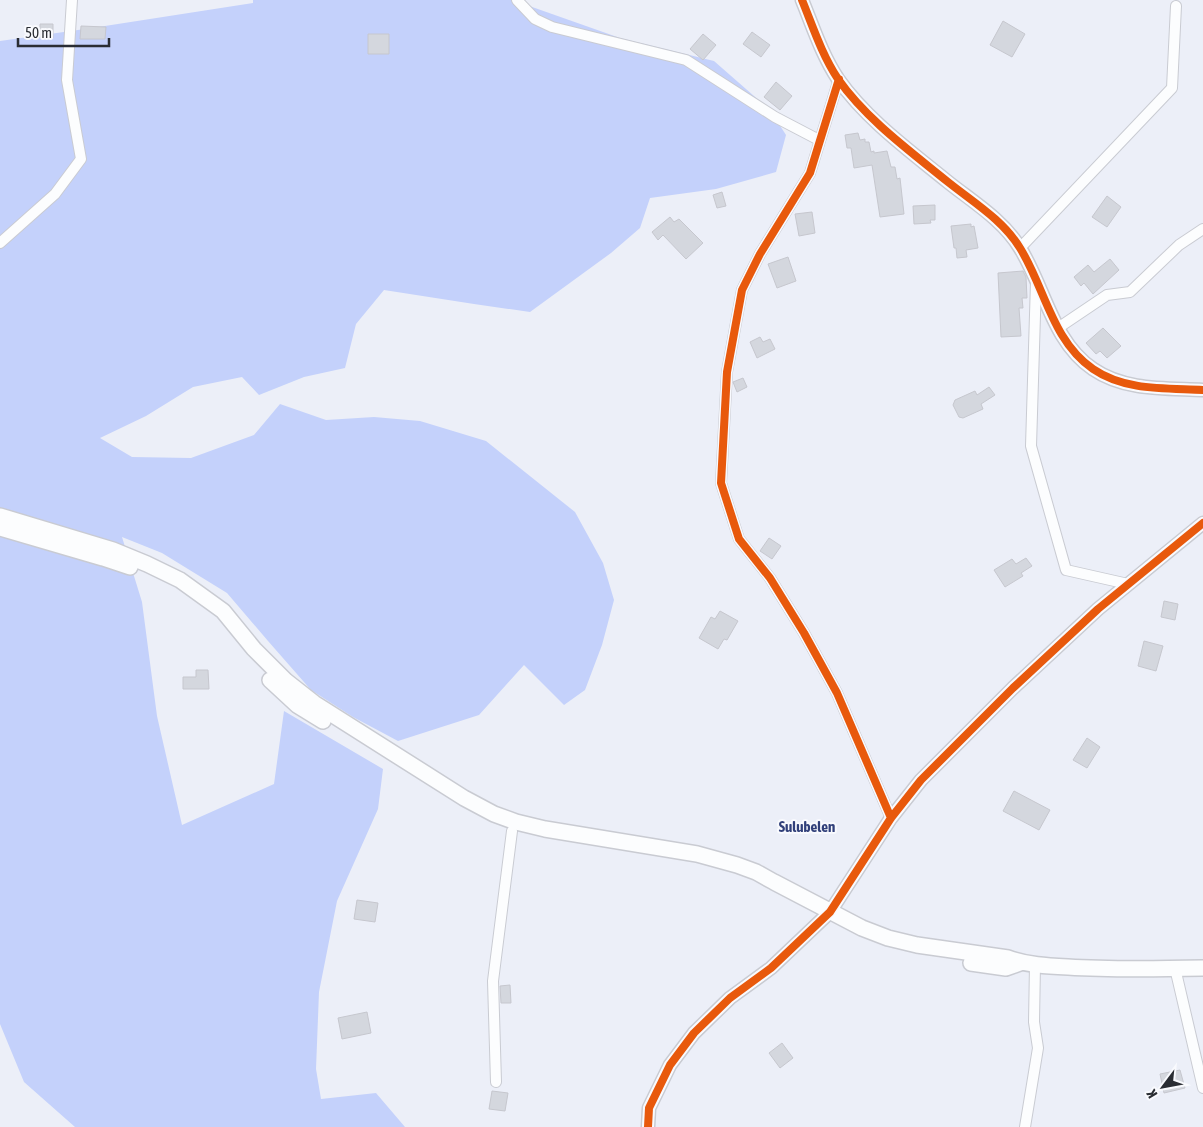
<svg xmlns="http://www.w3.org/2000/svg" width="1203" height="1127" font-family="'Asap Condensed',sans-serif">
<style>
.forest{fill:#c4d1fb}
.building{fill:#d4d7de;stroke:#c6c7ce}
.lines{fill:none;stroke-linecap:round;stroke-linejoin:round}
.minor-casing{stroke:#c9cbd2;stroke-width:12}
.tertiary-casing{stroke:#c9cbd2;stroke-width:15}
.secondary-casing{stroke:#c9cbd2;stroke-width:18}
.minor{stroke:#fcfdfe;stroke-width:10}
.tertiary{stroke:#fcfdfe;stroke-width:12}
.secondary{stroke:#fcfdfe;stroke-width:15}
.cycleway-casing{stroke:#f9fafe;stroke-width:11}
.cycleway{stroke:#e8590c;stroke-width:8}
.labels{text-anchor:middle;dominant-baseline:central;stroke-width:4;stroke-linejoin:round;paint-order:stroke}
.neighbourhood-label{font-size:15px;font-weight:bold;fill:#31407a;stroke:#f9fafe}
</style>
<rect width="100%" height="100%" fill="#eceff8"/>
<!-- forest -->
<path class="forest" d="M253,0H515L518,2L620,38L714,61L770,110L786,135L776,172L716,189L650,198L640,228L611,253L530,312L474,304L384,290L356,324L345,368L304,377L259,395L242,377L193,387L146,416L100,438L132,457L191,458L254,435L280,404L326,420L374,417L420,421L486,441L575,512L603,563L614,600L602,645L585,690L564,705L524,665L479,715L398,741L353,717L311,690L268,641L227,593L162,553L122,537L142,602L157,716L182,825L274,784L284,711L383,769L378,809L337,901L319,992L316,1069L321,1099L376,1093L405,1127H75L24,1082L0,1024V41L92,28L253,3Z"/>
<!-- building -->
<path class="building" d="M1003,21L1025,34L1012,57L990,45Z
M40,24H53V38H40Z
M81,26L106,27L105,39H80Z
M752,32L770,45L761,57L743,44Z
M368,34H389V54H368Z
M703,34L716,45L703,60L690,49Z
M776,82L792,96L780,110L764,97Z
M858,133L860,140L865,139V142H869L871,152L874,151V153L887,151L891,167H895L897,179L900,178L904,214L880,217L872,165L854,168L851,148H847L845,135Z
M722,192L726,206L717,208L713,195Z
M1107,196L1121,207L1107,227L1092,217Z
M935,205V220H930L931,223L914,224L913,206Z
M812,212L815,233L799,236L795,214Z
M670,217L674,222L679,219L703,243L686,259L663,235L658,240L652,232Z
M971,224V227L974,226L978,248L966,250L967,257L957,258L956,248H954L951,226Z
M788,257L796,281L777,288L768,264Z
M1110,259L1119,270L1093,294L1084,283L1081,286L1074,277L1088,265L1094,272Z
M1023,271L1026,277L1027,298H1022L1023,308H1019L1021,336L1001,337L998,273Z
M1103,328L1121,346L1107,358L1100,351L1096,354L1086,343Z
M760,337L763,342L770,339L775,349L757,358L750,342Z
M743,378L747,387L737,392L733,382Z
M989,387L995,395L981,404L983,409L963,418L959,417L953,405L955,400L975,391L977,395Z
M769,538L781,546L772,559L760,551Z
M1026,558L1032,566L1021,573L1023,576L1005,587L994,570L1012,559L1016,564Z
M1164,601L1178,604L1175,620L1161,617Z
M720,611L738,621L727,640L724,639L718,649L699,638L711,617L715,619Z
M1144,641L1163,646L1156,671L1138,666Z
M196,670H208L209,689H183V677H196Z
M1087,738L1100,747L1087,768L1073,760Z
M1014,791L1050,810L1039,830L1003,811Z
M357,900L378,903L375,922L354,919Z
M510,985L511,1003H501L500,986Z
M367,1012L371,1033L342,1039L338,1018Z
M782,1043L793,1058L780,1068L769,1053Z
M1180,1070L1185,1088L1164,1093L1160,1074Z
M492,1091L508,1093L505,1111L489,1109Z"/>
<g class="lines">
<!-- minor casing -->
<g class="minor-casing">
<path id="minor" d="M517,0L535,19L552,27L686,60L775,117L819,140
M839,79L810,173L760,254L742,290L727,372L721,483L739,539L770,578L804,633L837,693L891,818
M0,243L55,194L81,159L67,80L72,0
M1020,248L1172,88L1176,6
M1036,282L1031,446L1066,570L1128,584
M1058,328L1107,295L1130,292L1179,245L1203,229
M1175,968L1203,1088
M496,1082L493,981L512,831
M1025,1127L1038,1048L1034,1022L1035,965"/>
</g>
<!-- tertiary casing -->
<g class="tertiary-casing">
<path id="tertiary" d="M802,0C813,27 822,55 838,79C866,119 910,151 948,182C973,202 1003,220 1020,248C1045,288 1052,341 1093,369C1125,391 1166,388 1203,390
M648,1127L649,1108L670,1065L694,1033L730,998L771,968L830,912L891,818L921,780L1013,688L1098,609L1203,523"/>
</g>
<!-- secondary casing -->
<g class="secondary-casing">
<path id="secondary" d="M0,516L113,550L147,564L180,580L223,611L254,649L286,681L314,703L464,798L494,814L516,822L545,829L697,854L737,865L756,872L774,882L862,928L888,938L917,945L1008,958C1027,965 1047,966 1068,967C1113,970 1158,969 1203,968
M0,528L103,558L130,567
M270,680L297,705L323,721
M971,963L1006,968L1020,963"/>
</g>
<!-- minor -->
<use href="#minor" class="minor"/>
<!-- tertiary -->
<use href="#tertiary" class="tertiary"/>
<!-- secondary -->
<use href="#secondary" class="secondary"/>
<!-- cycleway casing -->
<g class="cycleway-casing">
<path id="cycleway" d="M802,0C813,27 822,55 838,79C866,119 910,151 948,182C973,202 1003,220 1020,248C1045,288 1052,341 1093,369C1125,391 1166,388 1203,390
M839,79L810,173L760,254L742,290L727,372L721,483L739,539L770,578L804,633L837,693L891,818
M648,1127L649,1108L670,1065L694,1033L730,998L771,968L830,912L891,818L921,780L1013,688L1098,609L1203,523"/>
</g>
<!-- cycleway -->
<use href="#cycleway" class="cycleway"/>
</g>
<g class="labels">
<!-- neighbourhood labels -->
<g class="neighbourhood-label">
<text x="807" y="826">Sulubelen</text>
</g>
</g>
<!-- north arrow -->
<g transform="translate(1163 1087) rotate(238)" stroke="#f9fafe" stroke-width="4" paint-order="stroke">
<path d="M0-4L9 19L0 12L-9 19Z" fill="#2a2d33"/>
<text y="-8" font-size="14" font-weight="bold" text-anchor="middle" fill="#2a2d33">K</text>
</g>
<!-- scale -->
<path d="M18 38v8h91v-8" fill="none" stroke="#2a2d33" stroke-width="2.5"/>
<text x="25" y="38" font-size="15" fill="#2a2d33" stroke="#f9fafe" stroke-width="4" paint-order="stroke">50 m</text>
</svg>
